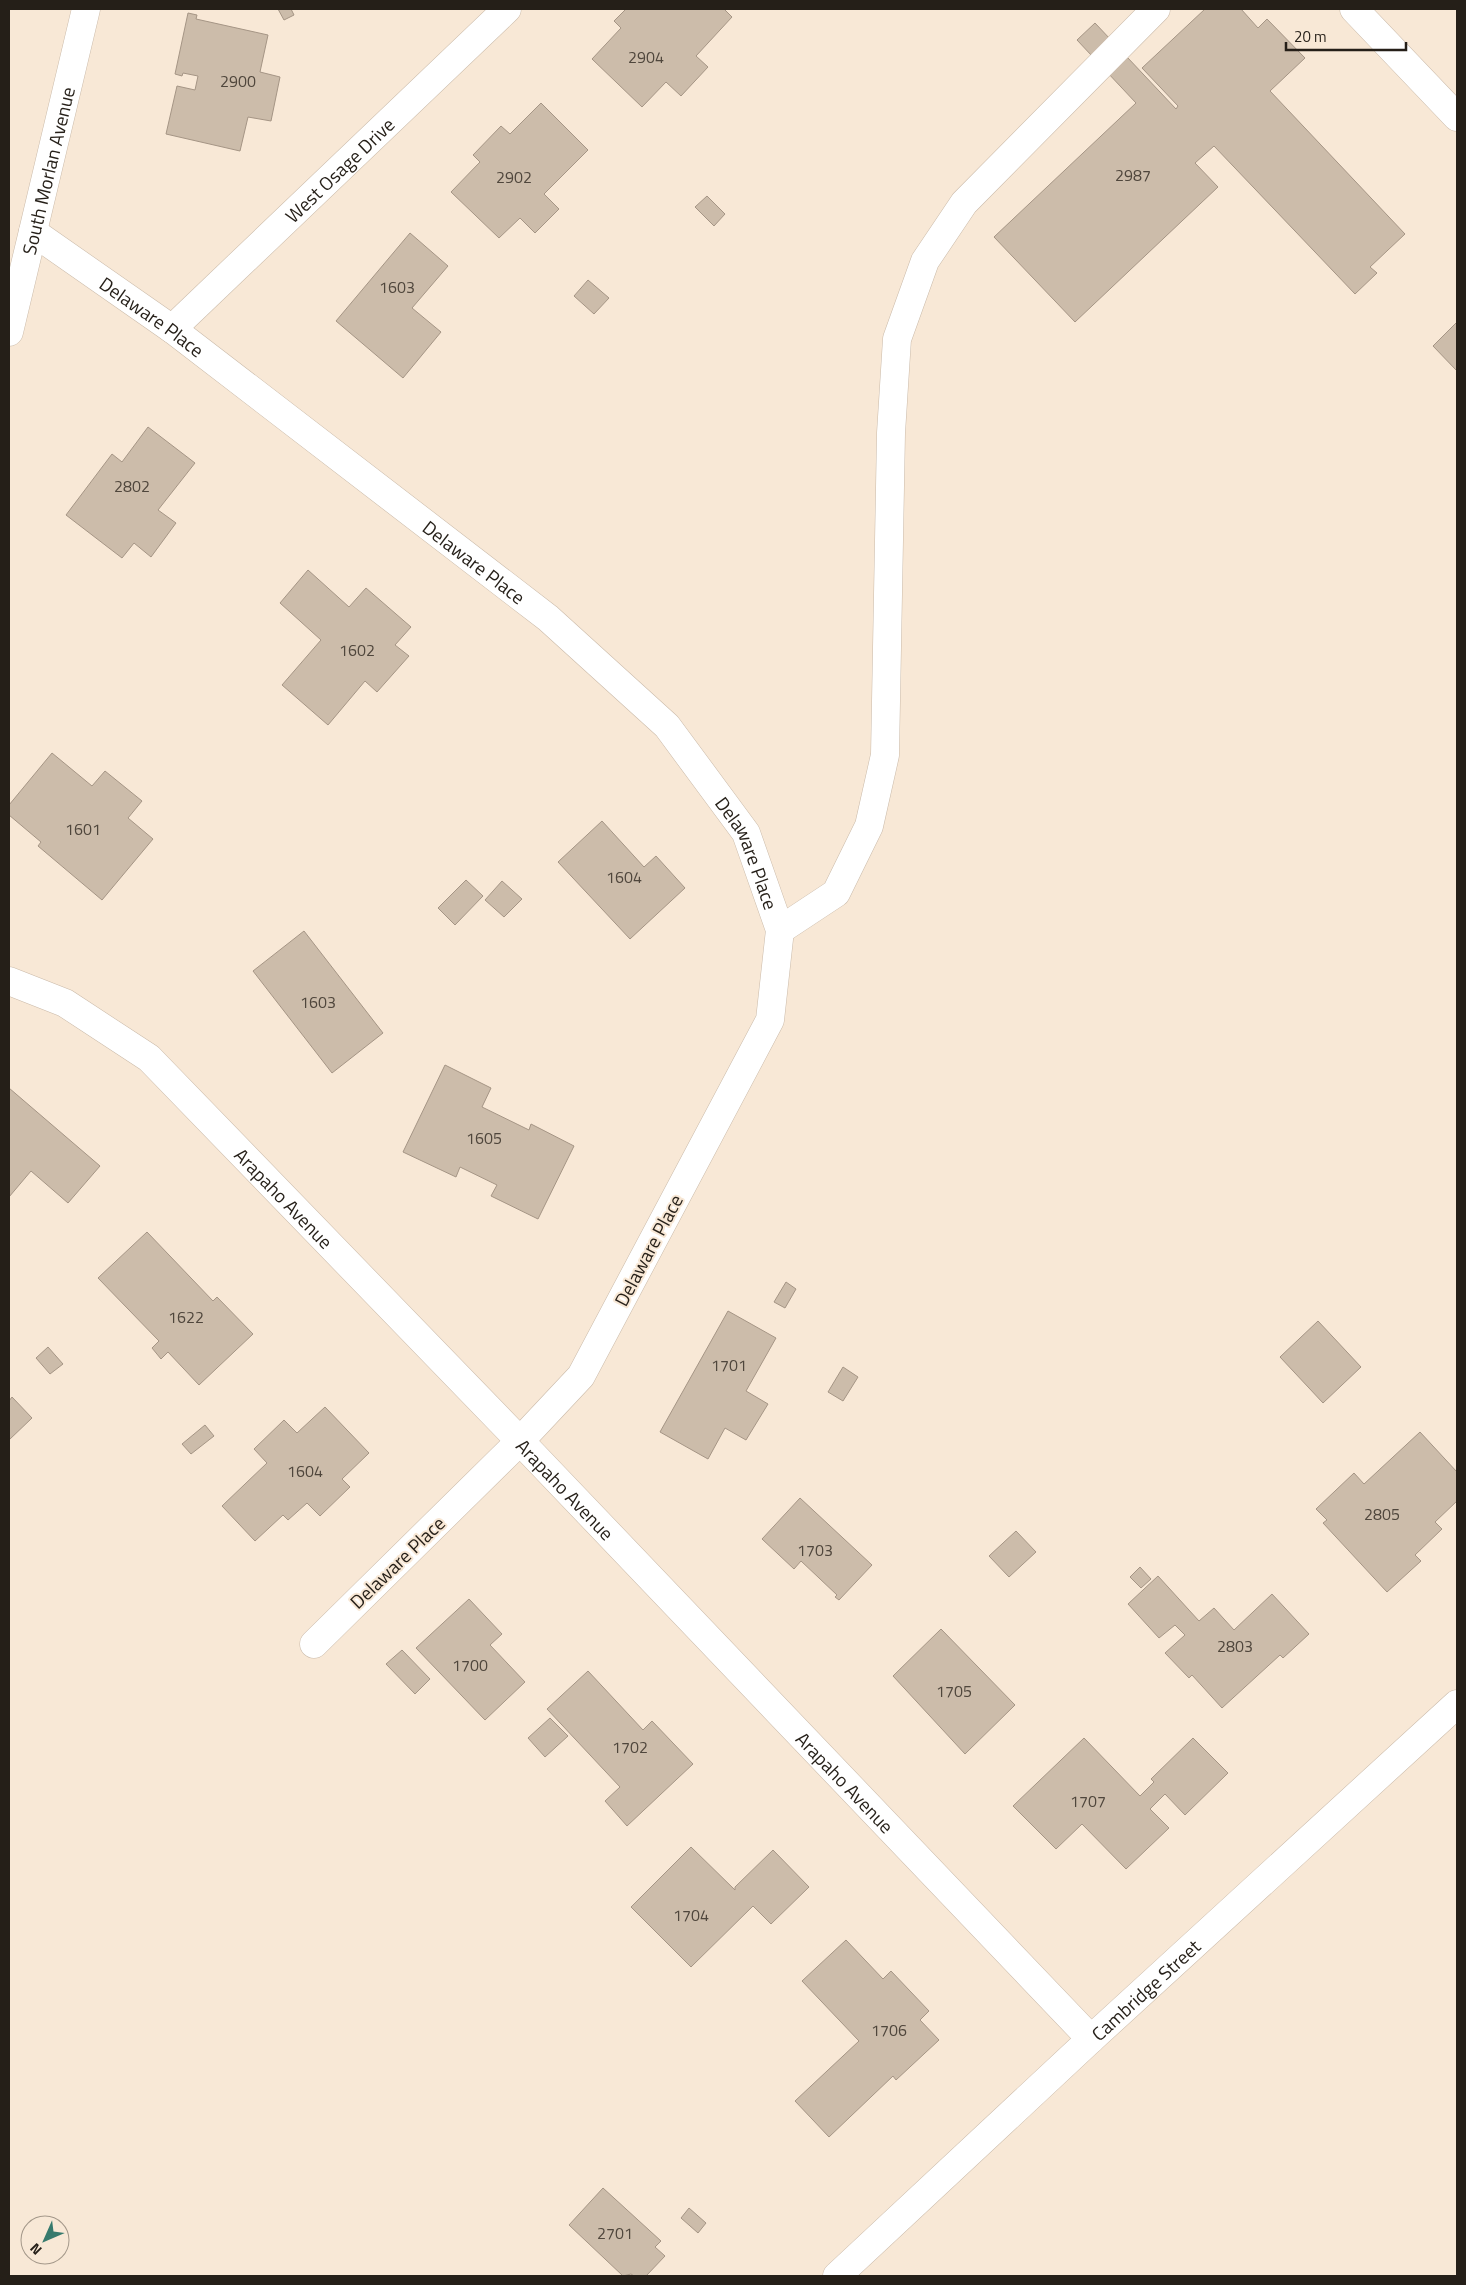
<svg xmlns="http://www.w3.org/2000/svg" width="1466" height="2285" font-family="'Titillium Web',sans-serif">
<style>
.building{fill:#ccbcaa;stroke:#a59585}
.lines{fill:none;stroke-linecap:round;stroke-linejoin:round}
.minor-casing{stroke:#cabaa9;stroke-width:29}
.minor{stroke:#fff;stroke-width:28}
.labels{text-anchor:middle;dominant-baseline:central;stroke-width:4;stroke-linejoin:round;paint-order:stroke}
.number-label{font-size:16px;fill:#4f463c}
.street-label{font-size:19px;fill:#251f18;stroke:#f8e8d6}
</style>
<rect width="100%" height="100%" fill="#f8e8d6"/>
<!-- building -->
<path class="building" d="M278,9H291L294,15L284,20Z
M626,9H724L732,17L696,56L708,67L681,96L666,82L642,107L592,59L621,28L614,21Z
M1205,9H1241L1258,28L1267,19L1305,58L1270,91L1405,234L1370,267L1377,273L1355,294L1214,146L1195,163L1218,187L1075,322L994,237L1136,103L1077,40L1095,23L1176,109L1178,106L1142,68Z
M188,13L197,15L196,19L268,35L260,72L280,77L271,121L248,117L240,151L166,134L177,86L195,90L198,76L183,73L182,76L175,74Z
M541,103L588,150L544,194L559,209L535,233L520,218L499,238L451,192L480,162L473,155L501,126L510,134Z
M707,196L725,214L714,226L695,207Z
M410,233L448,266L412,308L441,332L403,378L336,321Z
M588,280L609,298L594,314L574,296Z
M1457,322V371L1433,346Z
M148,427L195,463L158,510L176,523L151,557L134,543L122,558L66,515L112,454L122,462Z
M308,570L349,607L366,588L411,627L395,645L409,656L377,692L365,681L328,725L282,685L321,640L280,603Z
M52,753L92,786L105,771L142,801L128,818L153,839L102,900L38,846L41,842L9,815V805Z
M602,821L644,867L656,856L685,888L630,939L558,862Z
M466,880L483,896L455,925L438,908Z
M502,881L522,899L504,917L485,900Z
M304,931L383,1033L332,1073L253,971Z
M445,1065L491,1088L482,1107L529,1130L531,1124L574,1146L538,1219L491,1196L497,1185L460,1167L456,1177L403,1152Z
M9,1088L100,1166L68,1203L31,1171L9,1197Z
M147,1232L213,1301L217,1297L253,1334L199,1385L168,1352L161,1359L152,1348L159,1341L98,1278Z
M786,1282L796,1289L785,1308L774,1302Z
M728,1311L776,1338L746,1391L768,1404L746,1440L725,1428L708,1459L660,1432Z
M1318,1321L1361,1367L1323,1403L1280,1357Z
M48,1347L63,1364L50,1374L36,1358Z
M843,1367L858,1377L843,1401L828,1392Z
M12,1397L32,1418L9,1440V1401Z
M325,1407L369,1453L342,1479L350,1487L320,1516L307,1503L288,1520L283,1515L255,1541L222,1506L267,1463L254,1449L284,1420L297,1433Z
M205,1425L214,1436L191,1454L182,1444Z
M1420,1432L1457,1472V1501L1435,1522L1442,1529L1415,1555L1421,1561L1387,1592L1323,1523L1327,1520L1316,1509L1354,1473L1364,1484Z
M800,1498L872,1565L839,1600L835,1597L837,1595L801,1561L794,1569L762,1539Z
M1016,1531L1036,1552L1009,1577L989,1556Z
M1140,1567L1151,1579L1141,1588L1130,1577Z
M1158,1576L1199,1621L1214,1608L1234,1630L1272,1594L1309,1634L1283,1658L1280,1655L1222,1708L1192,1675L1189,1678L1165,1653L1185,1635L1175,1625L1159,1638L1128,1604Z
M469,1599L502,1634L490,1645L525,1682L485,1720L416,1648Z
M941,1629L1015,1705L965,1754L893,1676Z
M402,1650L430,1679L415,1694L386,1664Z
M588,1671L643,1730L652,1721L693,1764L627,1826L605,1801L620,1787L547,1709Z
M550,1718L568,1736L545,1757L528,1738Z
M1084,1738L1140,1796L1154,1782L1151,1779L1193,1738L1228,1773L1185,1815L1165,1794L1150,1809L1169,1828L1126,1869L1082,1824L1056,1849L1013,1806Z
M691,1847L735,1890V1887L773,1850L809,1887L771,1924L753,1906L691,1967L631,1907Z
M846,1940L883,1979L891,1971L929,2011L920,2020L939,2040L896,2080L893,2076L829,2137L795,2101L859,2041L802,1981Z
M603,2188L661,2241L655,2247L665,2256L646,2276H634L631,2274L623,2276L569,2225Z
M689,2208L706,2223L698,2233L681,2218Z"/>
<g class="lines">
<!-- minor casing -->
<g class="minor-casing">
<g id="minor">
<path d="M1354,9L1457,117"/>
<path id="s1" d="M33,232L172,329L548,618L667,726L746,833L780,930L770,1020L581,1376L520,1441L314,1644"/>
<path id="s2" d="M172,329L507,9"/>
<path id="s3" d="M9,332L86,9"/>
<path d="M780,930L836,893L869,826L885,755L891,433L897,339L925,261L964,203L1156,9"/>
<path id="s4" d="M9,981L65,1003L149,1058L520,1441L1091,2039"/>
<path id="s5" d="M837,2276L1091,2039L1457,1704"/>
</g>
</g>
<!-- minor -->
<use href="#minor" class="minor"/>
</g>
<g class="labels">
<!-- number labels -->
<g class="number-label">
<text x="646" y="57">2904</text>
<text x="238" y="81">2900</text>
<text x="1133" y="175">2987</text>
<text x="514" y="177">2902</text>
<text x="397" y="287">1603</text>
<text x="132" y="486">2802</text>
<text x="357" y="650">1602</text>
<text x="83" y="829">1601</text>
<text x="624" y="877">1604</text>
<text x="318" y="1002">1603</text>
<text x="484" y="1138">1605</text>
<text x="186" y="1317">1622</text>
<text x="729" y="1365">1701</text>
<text x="305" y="1471">1604</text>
<text x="1382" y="1514">2805</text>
<text x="815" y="1550">1703</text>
<text x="1235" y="1646">2803</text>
<text x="470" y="1665">1700</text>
<text x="954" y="1691">1705</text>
<text x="630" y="1747">1702</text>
<text x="1088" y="1801">1707</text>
<text x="691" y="1915">1704</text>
<text x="889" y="2030">1706</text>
<text x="615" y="2233">2701</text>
</g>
<!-- street labels -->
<g class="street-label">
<text stroke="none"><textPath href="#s2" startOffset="231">West Osage Drive</textPath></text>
<text stroke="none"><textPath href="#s3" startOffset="166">South Morlan Avenue</textPath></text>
<text stroke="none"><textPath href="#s1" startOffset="146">Delaware Place</textPath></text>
<text stroke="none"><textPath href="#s1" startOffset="551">Delaware Place</textPath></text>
<text stroke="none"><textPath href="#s1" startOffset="956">Delaware Place</textPath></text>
<text stroke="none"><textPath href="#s4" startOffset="355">Arapaho Avenue</textPath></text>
<text transform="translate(648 1250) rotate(-62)">Delaware Place</text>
<text stroke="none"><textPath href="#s4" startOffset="760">Arapaho Avenue</textPath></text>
<text transform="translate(397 1562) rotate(-44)">Delaware Place</text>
<text stroke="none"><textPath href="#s4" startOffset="1165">Arapaho Avenue</textPath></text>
<text stroke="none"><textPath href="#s5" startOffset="421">Cambridge Street</textPath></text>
</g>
</g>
<!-- border -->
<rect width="1466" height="2285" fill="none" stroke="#251f18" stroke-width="20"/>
<!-- north arrow -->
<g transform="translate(45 2240) rotate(225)"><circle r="24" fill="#f8e8d6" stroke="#a4988a"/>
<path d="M0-4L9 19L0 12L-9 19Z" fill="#377a6d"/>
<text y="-8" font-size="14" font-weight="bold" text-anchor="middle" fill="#251f18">N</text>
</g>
<!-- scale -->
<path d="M1286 42v8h120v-8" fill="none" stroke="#251f18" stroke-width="2.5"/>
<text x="1294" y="42" font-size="15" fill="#251f18" stroke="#f8e8d6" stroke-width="4" paint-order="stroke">20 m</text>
</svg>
